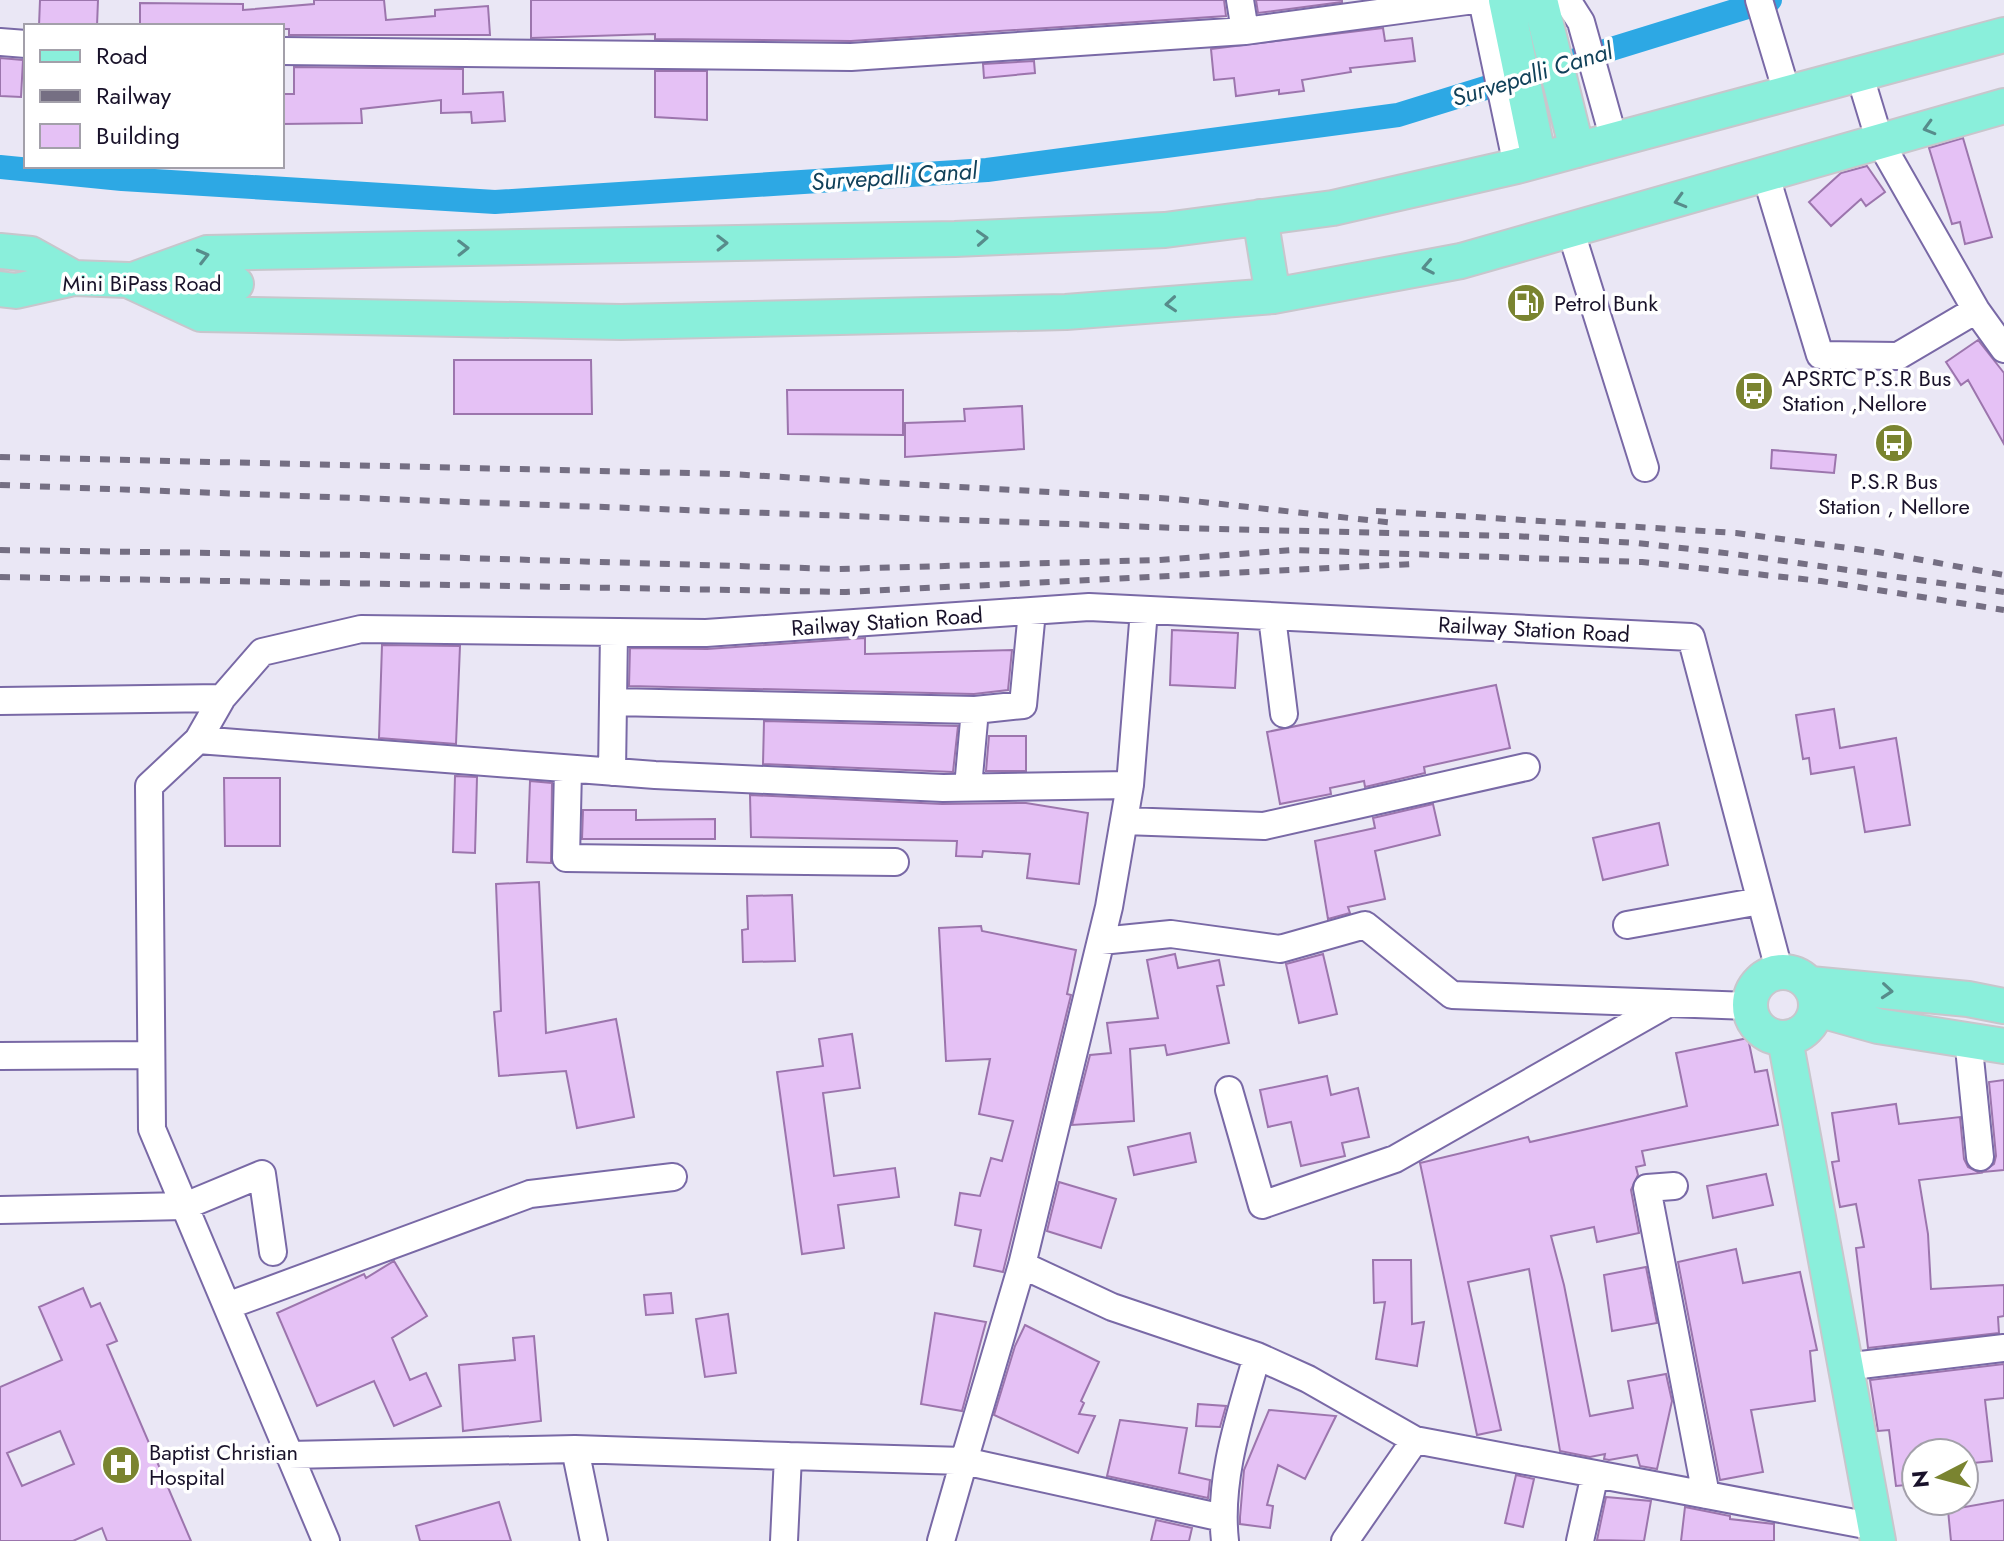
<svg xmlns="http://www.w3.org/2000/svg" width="2004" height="1541" font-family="Jost,sans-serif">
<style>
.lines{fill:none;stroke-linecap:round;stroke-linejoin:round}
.canal{stroke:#2da8e4;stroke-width:24}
.building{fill:#e5c1f5;stroke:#9c75ad;stroke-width:2;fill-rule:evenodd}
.minor-casing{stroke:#7969a6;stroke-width:30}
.major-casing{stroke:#c8c6cc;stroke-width:38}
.minor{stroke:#fff;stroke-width:26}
.major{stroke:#8aefdb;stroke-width:34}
.rail{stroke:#756f83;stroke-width:6;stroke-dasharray:10 10;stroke-linecap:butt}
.oneway{stroke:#578c8b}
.labels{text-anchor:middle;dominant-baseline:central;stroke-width:7;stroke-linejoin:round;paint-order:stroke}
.street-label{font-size:22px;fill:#19122a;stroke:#fff}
.poi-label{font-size:22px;fill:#19122a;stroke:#fff;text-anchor:start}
.water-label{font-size:24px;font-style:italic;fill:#11415a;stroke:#fff}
</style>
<rect width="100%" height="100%" fill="#eae7f5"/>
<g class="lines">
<!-- canal -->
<path class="canal" d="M0,167L122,179L495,202L987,170L1398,115L1770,0"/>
</g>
<!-- building -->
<path class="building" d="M40,0H98L97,26H39Z
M314,0H384L386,20L435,16V10L488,6L490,35H289V29H282V26H140V3L243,4V10L314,4Z
M531,0H1224L1226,16L851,41L655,39V34L531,38Z
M1256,0H1342V2L1258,13Z
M1383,28L1385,41L1412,38L1415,61L1350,68L1351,72L1302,80L1304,91L1279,94V90L1236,96L1234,78L1214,80L1211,49Z
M0,58L23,60L21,97L0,96Z
M1034,61L1035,73L984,78L983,64Z
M294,67L463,69V94L503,92L505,121L472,123L471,112L441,113V100L361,109L362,123L282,124V94H294Z
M655,71H707V120L655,117Z
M1963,138L1992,237L1965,244L1960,222L1952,224L1929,148Z
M1867,166L1885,192L1866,206L1861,199L1831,226L1809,202L1841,173Z
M1978,340L2004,373V444L1968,380L1961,385L1946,362Z
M454,360H591L592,414H454Z
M787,390H903V435L788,434Z
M1022,406L1024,449L905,457V423L965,421L964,409Z
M1772,450L1836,455L1834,473L1771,468Z
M1172,630L1238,633L1235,688L1170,685Z
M865,638V654L1012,650L1008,690L974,694L629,686L630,648L707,649Z
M382,645L460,646L456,744L379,738Z
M1496,685L1510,748L1424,767L1425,773L1365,787L1364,781L1330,788L1331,794L1280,804L1267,732Z
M1834,709L1840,748L1896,738L1910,825L1865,832L1854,767L1811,774L1809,758L1803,759L1796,715Z
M764,721L958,726L953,772L763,764Z
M989,736H1026V771H986Z
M455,776L477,777L475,853L453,852Z
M224,778H280V846H225Z
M530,781L552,783L551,863L527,862Z
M750,795L942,804L1026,803L1088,813L1079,884L1027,878L1030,854L983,851L982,857L956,856L957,841L751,837Z
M1433,804L1440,835L1375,851L1385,899L1348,907L1350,913L1328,919L1315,841L1375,828L1373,818Z
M583,810H636V820L715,819V839H582Z
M1659,823L1668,865L1603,880L1593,838Z
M539,882L546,1033L616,1019L634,1117L577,1128L566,1071L499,1076L494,1012L501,1011L496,884Z
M792,895L795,961L743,962L742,930L748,929L747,896Z
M981,926L982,931L1076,950L1067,994L1071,995L1003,1272L974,1266L981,1230L955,1225L960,1193L980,1196L991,1158L1002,1161L1013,1121L979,1114L990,1059L946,1061L939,928Z
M1175,954L1178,968L1219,960L1224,985L1217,986L1229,1043L1167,1055L1165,1045L1130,1049L1134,1121L1072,1125L1090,1055L1111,1053L1107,1023L1158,1018L1147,960Z
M1323,954L1337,1014L1299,1023L1286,964Z
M852,1034L860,1088L823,1093L834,1176L895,1168L899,1197L838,1205L844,1248L802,1254L777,1072L823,1066L819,1039Z
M1748,1038L1755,1072L1767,1070L1778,1125L1642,1151L1645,1165L1636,1167L1638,1175L1631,1190L1639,1233L1597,1242L1594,1227L1551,1236L1564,1285L1590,1416L1633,1408L1628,1381L1666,1374L1672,1401L1657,1469L1640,1466L1637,1455L1609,1460L1604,1459L1605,1454L1590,1457L1560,1451L1529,1269L1468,1282L1501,1430L1477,1435L1420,1163L1528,1137L1530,1142L1687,1106L1676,1053Z
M1327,1076L1331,1095L1358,1088L1369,1137L1342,1143L1345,1156L1301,1166L1291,1122L1268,1127L1260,1090Z
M2004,1080V1170L1983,1172L1994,1164L1996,1156L1989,1082Z
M1896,1104L1899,1124L1960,1117L1964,1159L1968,1167L1980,1173L1919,1180L1928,1234L1931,1289L2004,1285V1316L1998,1317L1999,1333L1868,1348L1856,1248L1864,1247L1856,1204L1840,1207L1832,1162L1839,1161L1832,1113Z
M1190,1133L1196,1162L1134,1175L1128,1147Z
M1766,1174L1773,1205L1713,1218L1707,1186Z
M1059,1182L1116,1199L1101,1248L1047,1231Z
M1736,1249L1743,1283L1800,1272L1817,1350L1810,1351L1815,1401L1751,1410L1763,1472L1720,1480L1678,1262Z
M1373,1260H1411L1412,1324L1424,1322L1417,1366L1376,1359L1385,1302L1374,1303Z
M394,1261L427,1316L392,1338L410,1380L426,1373L441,1406L394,1426L374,1381L317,1406L277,1313L364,1274L366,1278Z
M1646,1267L1657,1323L1612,1331L1604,1275Z
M83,1288L91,1307L100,1303L117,1341L107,1345L191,1541H107L102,1528L73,1541H0V1387L62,1360L39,1307ZM60,1431L74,1464L22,1486L7,1453Z
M671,1293L673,1313L646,1315L644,1295Z
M935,1313L986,1322L962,1411L921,1404Z
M728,1314L736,1373L705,1377L696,1319Z
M1025,1325L1099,1362L1081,1401L1084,1403L1079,1414L1095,1416L1078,1453L994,1415L1015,1346Z
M534,1336L541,1421L463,1431L459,1365L515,1360L513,1338Z
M2004,1364V1398L1985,1400L1992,1461L1964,1464V1453H1916V1484L1896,1486L1889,1430L1878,1431L1870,1380Z
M1198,1404L1226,1406L1220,1427L1196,1426Z
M1269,1410L1336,1416L1305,1479L1278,1465L1267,1505L1273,1506L1270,1528L1240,1524V1517L1244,1470Z
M1120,1420L1187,1428L1179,1473L1210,1480L1208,1498L1107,1476Z
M1516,1475L1534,1479L1523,1527L1505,1523Z
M1606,1497L1651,1501L1644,1541L1597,1540Z
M2004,1500V1541H1951L1948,1510Z
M499,1502L511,1541H420L416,1526Z
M1685,1507L1730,1516V1519L1774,1524V1541H1681Z
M1156,1520L1192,1528L1189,1541H1151Z"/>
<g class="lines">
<!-- minor casing -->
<g class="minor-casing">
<path id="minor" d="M1240,0L1245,31
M1482,0L1517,166
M1567,0L1581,22L1614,140
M1759,0L1787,93
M0,42L26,44
M282,51L851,57L1245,31L1474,0
M1766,176L1820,355L1898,356L1976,310L1880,142L1859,73
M1571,232L1645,468
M1976,310L2004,349
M1272,617L1284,714
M0,701L222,698
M613,702L975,710
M198,740L655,775L943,788L1130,785
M568,769L566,858L895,862
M612,772L614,632
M968,787L975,710L1023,705L1032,611
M1124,821L1264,826L1526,767
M1627,925L1760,901
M1101,941L1171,934L1280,949L1365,925L1452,995L1749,1006
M1968,1038L1980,1157
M0,1056L151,1055
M1229,1090L1262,1205L1395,1159L1669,1003
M1674,1186L1647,1188L1706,1495
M0,1210L185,1206L262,1174L273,1252
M1022,1265L1112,1307L1257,1356L1308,1379L1415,1440
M227,1306L530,1194L673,1177
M1844,1367L2004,1348
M575,1449L594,1541
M289,1455L575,1449L788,1456
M326,1541L152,1129L149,786L198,740L222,698L262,652L361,629L706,633L1089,607L1691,637L1779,970
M784,1541L788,1456L964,1461L1022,1265L1109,907L1130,785L1144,610
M941,1541L964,1461L1223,1518
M1225,1541C1218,1478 1240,1416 1257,1356
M1345,1541L1415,1440L1876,1527
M1580,1541L1595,1474"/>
</g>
<!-- major casing -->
<g class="major-casing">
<path id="major" d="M1506,0L1539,160
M1540,0L1577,150
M1260,217L1273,296
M0,251L31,254L74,278
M130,281L201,314L621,322L1066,312L1273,296L1461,261L2004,106
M130,281L207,253L955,239L1165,230L1333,208L1517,166L2004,35
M0,289L16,291L74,278L236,284
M1750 1005a33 33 0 1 1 66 0a33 33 0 1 1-66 0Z
M1810,984L1968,999L2004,1006
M1817,1009L1878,1026L2004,1046
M1785,1039L1878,1541"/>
</g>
<!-- minor -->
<use href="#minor" class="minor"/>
<!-- major -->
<use href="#major" class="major"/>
<!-- rail -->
<path class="rail" d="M0,457L729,474L1175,499L1395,523
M0,485L1179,528L1514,536L1637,543L1734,554L2004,592
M1376,511L1736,533L1878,552L2004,575
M0,550L364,555L838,569L1159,560L1292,550L1642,562L1821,581L2004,610
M0,577L846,592L1412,564"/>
</g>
<!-- one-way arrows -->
<defs><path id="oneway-chevron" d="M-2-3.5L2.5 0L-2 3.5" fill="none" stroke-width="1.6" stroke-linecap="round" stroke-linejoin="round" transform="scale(2)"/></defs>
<g class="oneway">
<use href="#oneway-chevron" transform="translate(1929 128) rotate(164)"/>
<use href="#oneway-chevron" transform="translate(1680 201) rotate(164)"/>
<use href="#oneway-chevron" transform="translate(982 238) rotate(-3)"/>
<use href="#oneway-chevron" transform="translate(722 243) rotate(-1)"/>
<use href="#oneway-chevron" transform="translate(463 248) rotate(-1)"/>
<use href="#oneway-chevron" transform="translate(203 256) rotate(-14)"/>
<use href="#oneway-chevron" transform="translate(1428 267) rotate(169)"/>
<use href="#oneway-chevron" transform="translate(1171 304) rotate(176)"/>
<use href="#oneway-chevron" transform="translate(1887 991) rotate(5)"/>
</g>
<!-- icons -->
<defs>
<g id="fuel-disc" transform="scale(2)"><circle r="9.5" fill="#7a8430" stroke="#fff"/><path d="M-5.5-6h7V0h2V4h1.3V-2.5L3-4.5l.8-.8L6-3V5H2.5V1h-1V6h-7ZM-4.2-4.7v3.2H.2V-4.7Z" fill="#fff"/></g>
<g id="bus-disc" transform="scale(2)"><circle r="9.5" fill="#7a8430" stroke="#fff"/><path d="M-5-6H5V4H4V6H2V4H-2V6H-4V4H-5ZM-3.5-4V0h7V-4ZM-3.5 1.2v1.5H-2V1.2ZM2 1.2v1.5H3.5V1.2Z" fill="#fff"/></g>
<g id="hospital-disc" transform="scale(2)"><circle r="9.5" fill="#7a8430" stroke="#fff"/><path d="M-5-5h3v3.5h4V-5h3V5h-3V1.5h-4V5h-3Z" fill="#fff"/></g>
</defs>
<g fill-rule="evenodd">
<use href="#fuel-disc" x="1526" y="303"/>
<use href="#bus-disc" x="1754" y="391"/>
<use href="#bus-disc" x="1894" y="443"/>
<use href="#hospital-disc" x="121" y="1465"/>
</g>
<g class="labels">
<!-- street labels -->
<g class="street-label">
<text x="142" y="283">Mini BiPass Road</text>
<text transform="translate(887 621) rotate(-4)">Railway Station Road</text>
<text transform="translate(1534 629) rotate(3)">Railway Station Road</text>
</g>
<!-- poi labels -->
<g class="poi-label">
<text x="1554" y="303">Petrol Bunk</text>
<text x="1782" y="378">APSRTC P.S.R Bus<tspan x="1782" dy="25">Station ,Nellore</tspan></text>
<text x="1894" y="481" text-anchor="middle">P.S.R Bus<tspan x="1894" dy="25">Station , Nellore</tspan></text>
<text x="149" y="1452">Baptist Christian<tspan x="149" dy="25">Hospital</tspan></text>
</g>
<!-- water labels -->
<g class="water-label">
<text transform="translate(1532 74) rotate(-17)">Survepalli Canal</text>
<text transform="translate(894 176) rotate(-4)">Survepalli Canal</text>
</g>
</g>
<!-- legend -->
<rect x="24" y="24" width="260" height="144" fill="#ffffff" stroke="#a3a0aa" stroke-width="2"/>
<rect x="40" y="50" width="40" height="12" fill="#8aefdb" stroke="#a3a0aa" stroke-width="2"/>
<text x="96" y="64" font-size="24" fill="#19122a">Road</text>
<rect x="40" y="90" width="40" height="12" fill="#756f83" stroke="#a3a0aa" stroke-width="2"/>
<text x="96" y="104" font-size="24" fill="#19122a">Railway</text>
<rect x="40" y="124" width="40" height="24" fill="#e5c1f5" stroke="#a3a0aa" stroke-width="2"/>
<text x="96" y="144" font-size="24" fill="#19122a">Building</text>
<!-- north arrow -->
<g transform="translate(1940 1477) rotate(264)"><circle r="38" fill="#ffffff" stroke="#a3a0aa" stroke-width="2"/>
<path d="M0-6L14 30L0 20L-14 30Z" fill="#7a8430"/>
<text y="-12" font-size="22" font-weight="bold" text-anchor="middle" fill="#19122a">N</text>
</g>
</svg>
